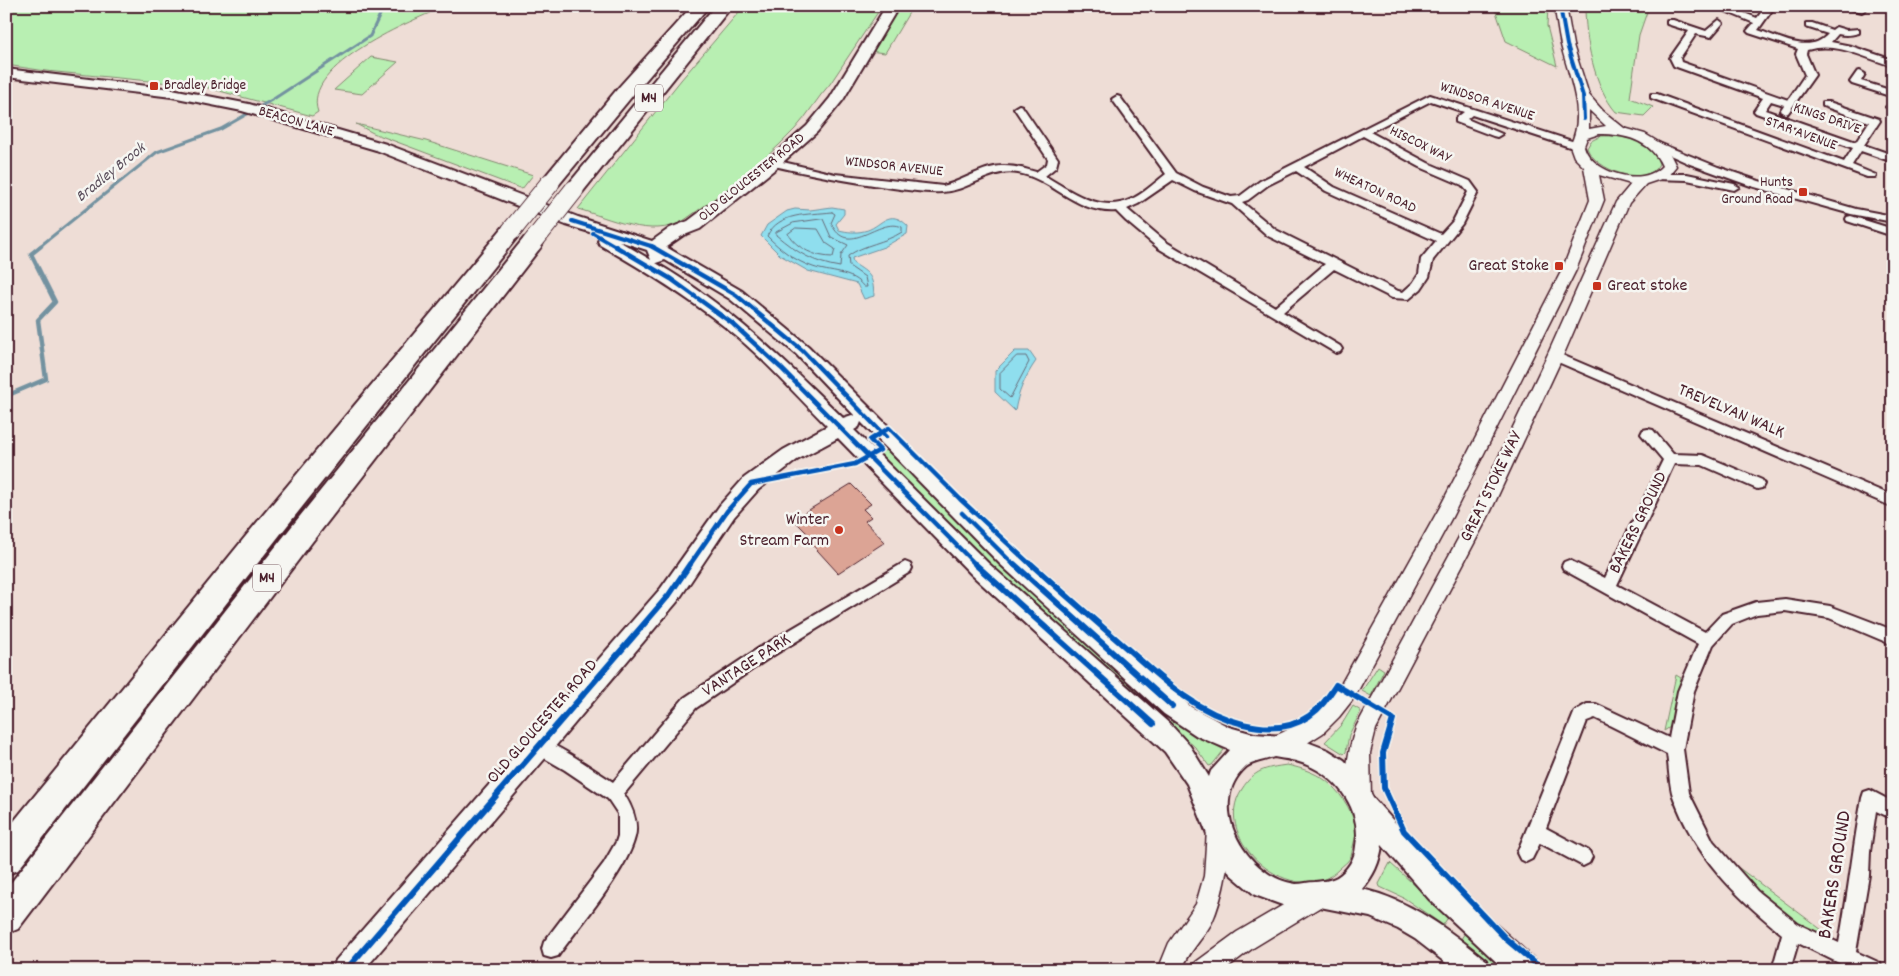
<svg xmlns="http://www.w3.org/2000/svg" width="1899" height="976" font-family="Dekko,sans-serif">
<style>
.green{fill:#b8efb2;stroke:#81876e}
.water{fill:#8fdeee;stroke:#7392a0}
.lines{fill:none;stroke-linecap:round;stroke-linejoin:round}
.shore{stroke:#666b79;stroke-width:1}
.stream-far1{stroke:#7392a0;stroke-width:3}
.stream{stroke:#7392a0;stroke-width:4.5}
.building{fill:#dca495;stroke:#4a1f2b}
.minor-casing{stroke:#4a1f2b;stroke-width:4}
.tertiary-casing{stroke:#4a1f2b;stroke-width:3}
.secondary-casing{stroke:#4a1f2b;stroke-width:4}
.motorway-casing{stroke:#4a1f2b;stroke-width:4}
.minor{fill:#f6f6f2;fill-rule:evenodd}
.tertiary{fill:#f6f6f2;fill-rule:evenodd}
.secondary{fill:#f6f6f2;fill-rule:evenodd}
.motorway{fill:#f6f6f2;fill-rule:evenodd}
.motorway-bridge-casing{stroke:#4a1f2b;stroke-width:21;stroke-linecap:butt}
.motorway-bridge{stroke:#f6f6f2;stroke-width:19}
.cycleway-far2-casing{stroke:#f6f6f2;stroke-width:6}
.cycleway-far1-casing{stroke:#f6f6f2;stroke-width:8}
.cycleway-casing{stroke:#f6f6f2;stroke-width:9}
.cycleway-far2{stroke:#0057b8;stroke-width:4}
.cycleway-far1{stroke:#0057b8;stroke-width:4.5}
.cycleway{stroke:#0057b8;stroke-width:6}
.poi-dot{fill:#c8321e;stroke:#f6f6f2;stroke-width:2}
.labels{text-anchor:middle;dominant-baseline:central;stroke-width:5;stroke-linejoin:round;paint-order:stroke}
.far-poi-label{font-size:15px;fill:#4a1f2b;stroke:#f6f6f2;text-anchor:start}
.far-street-label{font-size:15px;fill:#4a1f2b;stroke:#f6f6f2}
.shield{fill:#f6f6f2;stroke:#7e6067;stroke-width:1}
.shield-label{font-size:16px;font-weight:bold;fill:#4a1f2b}
.far-water-label{font-size:16px;font-style:italic;fill:#5b4f5c;stroke:#f6f6f2}
.poi-label{font-size:18px;fill:#4a1f2b;stroke:#f6f6f2;text-anchor:end}
.street-label{font-size:18px;fill:#4a1f2b;stroke:#f6f6f2}
.near-street-label{font-size:21px;fill:#4a1f2b;stroke:#f6f6f2}
</style>
<rect width="100%" height="100%" fill="#eeddd6"/>
<filter id="ink" filterUnits="userSpaceOnUse"><feTurbulence type="fractalNoise" baseFrequency=".02" numOctaves="2"/><feDisplacementMap in="SourceGraphic" scale="10" xChannelSelector="R" yChannelSelector="G"/><feConvolveMatrix kernelMatrix="1 2 1 2 8 2 1 2 1" color-interpolation-filters="sRGB"/></filter>
<g filter="url(#ink)">
<!-- green -->
<path class="green" d="M6,6H446C413,20 301,65 318,112L312,116L201,86L46,71L6,65Z
M744,6H882L830,84C817,98 808,115 795,129C761,165 723,193 683,221C652,239 609,218 578,209L681,80Z
M896,6H913L885,53L869,51Z
M1494,6H1548L1547,26L1557,66L1506,41Z
M1585,6H1649L1639,35L1630,98L1653,107L1644,116L1616,112C1594,87 1585,38 1585,6Z
M371,57L398,62L362,94L334,90Z
M356,124L426,141L533,175L522,189L373,133Z
M1601,136C1622,135 1653,140 1659,164C1646,189 1595,170 1587,148L1591,141Z
M892,447L1161,706L1156,711C1060,629 966,545 878,454Z
M1378,666L1384,670L1371,696L1362,691Z
M1676,675L1681,678L1670,727L1664,731Z
M1353,706L1361,711L1349,735L1346,752L1344,754L1325,742L1342,724Z
M1174,718L1189,730L1224,750L1212,765L1209,766L1195,747L1168,723Z
M1287,765C1302,768 1320,774 1331,785C1343,796 1355,815 1356,832C1356,836 1354,842 1353,847C1352,850 1352,855 1350,858C1348,862 1343,865 1339,869C1296,913 1208,840 1242,789C1254,770 1265,768 1287,765Z
M1390,863L1449,916L1443,925L1404,898L1380,887L1379,884Z
M1731,865H1735L1826,933L1830,939L1800,926L1759,894Z
M1466,931L1511,970H1497L1461,939Z"/>
<!-- water -->
<path class="water" d="M832,207L844,209V214L836,224L839,230C847,232 856,233 864,231C881,228 888,206 908,226L907,234L884,247L852,258L853,263C870,274 873,275 874,296L864,299L857,284L808,271L780,255L761,236L767,225L787,211L795,209L810,210Z
M1015,351H1029L1036,361C1025,377 1018,392 1015,411L995,392V371Z"/>
<g class="lines">
<!-- shore -->
<path class="shore" d="M832,212L835,214L831,223C848,260 878,216 902,227V232C885,243 864,244 848,256L849,266L865,277L867,287H864C852,271 830,273 813,267C795,261 780,249 767,236C779,212 808,215 832,212Z
M823,219L831,237L848,245L841,255L840,267C814,263 796,252 776,235V232L793,223Z
M796,228L818,229L826,243L835,249L833,257C816,257 797,249 788,234Z
M1017,356H1026L1029,362L1010,398L1000,389V373Z"/>
<!-- stream-far1 -->
<path class="stream-far1" d="M39,247L157,152L221,129L275,98L370,36L384,6"/>
<!-- stream -->
<path class="stream" d="M6,396L46,379L38,320L55,302L31,254L41,246"/>
</g>
<!-- building -->
<path class="building" d="M851,484L871,504L863,509L871,517L865,521L885,542L838,573L808,540L812,538L796,522L802,518L799,516Z"/>
<g class="lines">
<!-- minor casing -->
<g class="minor-casing">
<path id="minor" d="M1713,6H1726L1757,18L1766,6H1775L1758,30C1779,37 1810,55 1828,34L1806,27V23H1812L1832,30L1836,27L1846,30L1859,29V33C1852,35 1845,36 1838,34L1831,42L1851,46L1893,60V66C1864,58 1837,41 1807,50L1806,54L1815,75L1788,113L1785,114L1780,111L1784,105L1771,101L1765,110L1856,142L1869,122L1823,106V102H1829L1879,119L1880,121L1864,145L1893,155V162L1861,151L1852,165L1876,175L1875,177H1867L1651,98V94H1657L1844,162L1853,148L1756,113L1754,111L1763,98L1674,66L1670,58L1689,31L1667,24V20H1673L1706,31L1719,20L1723,23L1711,37L1696,34L1680,58L1681,62L1788,100L1805,75L1796,54L1798,49L1749,33L1747,31L1754,23Z
M1840,6H1861L1866,9L1862,12Z
M1860,71L1865,74L1861,81L1893,91V97L1852,84L1850,82L1857,72Z
M1430,95L1581,144L1582,146L1577,149L1573,148L1472,115L1467,119L1502,134L1497,137L1493,136L1456,122V118L1464,112L1431,101L1370,132L1428,163L1470,181L1478,192L1462,224L1433,260L1429,277L1421,289L1409,299L1392,298L1334,269L1283,312L1340,346L1342,349L1340,352L1336,353L1158,248L1126,221L1116,211C1076,214 1053,179 1018,173C989,168 970,191 942,192C926,193 909,190 893,188C852,182 811,175 770,165L769,163L774,160L835,174L943,186C960,182 974,172 990,168C1005,163 1022,168 1036,172L1047,164L1048,159L1014,108L1019,105L1022,106L1058,159L1056,167L1045,176C1066,188 1094,209 1120,203C1137,200 1153,184 1166,174L1112,99L1117,96L1120,97L1176,173L1203,187L1231,197L1240,196L1260,181ZM1363,136L1420,167L1462,185L1468,192L1453,221L1441,234L1334,187L1304,167ZM1296,171L1326,191L1436,241L1421,259L1419,274L1413,283L1403,292L1398,291L1276,230L1242,202L1248,200L1268,185ZM1173,180L1195,191L1232,204L1268,236L1325,264L1275,307L1166,242L1127,209L1138,204Z
M1891,104H1893V110L1886,107Z
M1654,141L1718,167L1759,181L1856,209L1893,216V222L1851,214L1751,186L1690,164L1650,146L1649,144Z
M1659,174H1687L1734,184L1739,187L1734,190L1687,180L1655,179L1654,177L1655,175Z
M1851,216L1893,229V236L1847,221L1846,219L1847,217Z
M1555,352L1893,496V507L1551,359L1549,356L1551,353Z
M1648,429L1653,430L1673,454L1703,455L1762,480L1764,484L1762,488L1757,489L1702,465L1674,464L1617,585L1705,632L1722,614L1756,602L1785,599L1830,606L1893,630V645L1829,618L1785,611L1757,614L1732,624L1713,645L1694,691L1683,749L1689,793L1713,841L1757,891L1798,924L1839,943C1848,895 1853,846 1862,798L1864,792L1870,790L1893,802V819L1876,811L1870,851L1869,875L1856,952L1880,963L1882,970H1853L1798,943L1790,970H1772L1782,934C1734,895 1694,855 1673,796C1669,783 1669,767 1667,754L1595,718L1587,721L1546,828L1589,851L1592,857L1589,863L1583,866L1540,843L1532,859L1526,862L1520,859L1517,853L1575,711L1587,704H1596L1669,738L1678,691L1698,644L1564,570L1562,566L1564,562L1569,560L1605,578L1663,460L1641,434L1643,430Z
M905,562L910,564L912,568L910,572L769,658L696,708L624,794C632,807 639,822 635,837C627,871 579,926 558,956L551,958L544,956L542,949L544,942L604,863L616,842L618,836V814L608,799L565,770L534,752L532,747L534,742L540,739C566,749 589,767 613,782L684,698L759,648Z"/>
</g>
<!-- tertiary casing -->
<g class="tertiary-casing">
<path id="tertiary" d="M1554,6H1566L1573,45L1589,95L1603,111L1624,128L1645,134L1663,145L1671,156L1676,166L1667,177L1646,184L1629,203L1563,356L1489,515L1376,729L1370,753L1371,797L1368,804L1360,807L1352,804C1342,781 1348,750 1356,727L1472,513L1547,356L1616,202L1631,184L1599,175L1604,200L1576,270L1452,517L1354,698L1339,717L1323,733L1304,745L1275,756L1268,753L1265,746L1268,739C1300,726 1318,713 1340,686L1440,507L1562,270L1590,200L1584,167L1574,157L1570,146C1587,113 1569,78 1561,45C1558,32 1557,19 1554,6ZM1589,110L1606,126L1589,129ZM1599,134C1625,134 1651,140 1662,166C1643,188 1591,173 1584,146L1587,138Z
M1218,819L1226,822C1235,845 1222,902 1211,924C1202,940 1188,952 1182,970H1158L1169,943L1196,904L1204,876L1207,830L1210,822Z
M1314,887L1322,890L1325,898L1322,906L1253,948L1224,970H1192L1196,962L1237,932Z"/>
</g>
<!-- secondary casing -->
<g class="secondary-casing">
<path id="secondary" d="M886,6H899L843,100L817,132L775,169L700,229L682,236L666,247L742,291L808,346L1014,552L1191,707L1229,727L1254,734L1284,736L1302,740L1328,750L1344,760L1363,780L1373,798L1447,881L1535,960L1539,970H1505L1429,899L1382,845C1380,862 1373,877 1362,889C1410,900 1449,930 1486,960L1490,970H1455L1415,939L1398,929L1370,917L1320,907L1296,910L1255,895L1230,874L1207,834L1187,784L1165,752L972,575L838,438L797,460L758,490L734,517L677,602L548,755L364,970H332L336,960L661,588L720,505L744,478L783,450L827,426C794,393 762,356 725,327C686,296 644,270 600,245L598,241L603,236L566,225L376,150L242,111L172,97L6,77V69L172,89L249,104L386,144L578,217L652,241L670,228L688,221L765,163L807,126L830,98ZM619,241L647,250L651,260ZM665,260L730,299L796,354L855,416L852,415L843,418C785,361 727,304 656,263ZM861,422L1000,564L1164,714L1197,736L1230,750L1211,771L1209,777L1190,746L1171,725L988,563L854,430L859,427ZM1274,757C1285,759 1297,760 1307,765C1339,778 1362,811 1356,846C1355,858 1348,870 1337,877C1330,881 1323,881 1315,882C1309,882 1302,884 1296,884C1248,879 1203,805 1246,767C1252,762 1266,760 1274,757Z"/>
</g>
<!-- motorway casing -->
<g class="motorway-casing">
<path id="motorway" d="M692,6H709L633,95L557,187L550,189L543,187L540,183L543,179L619,87Z
M715,6H732L581,194L574,196L567,194L564,190L567,186Z
M511,224L518,226L522,231L518,236L283,531L18,870L6,875V831L263,515L504,226Z
M532,236L540,238L543,243L540,248L312,542L18,929L6,934V889L292,526L524,238Z"/>
</g>
<!-- minor -->
<use href="#minor" class="minor"/>
<!-- tertiary -->
<use href="#tertiary" class="tertiary"/>
<!-- secondary -->
<use href="#secondary" class="secondary"/>
<!-- motorway -->
<use href="#motorway" class="motorway"/>
<!-- motorway-bridge casing -->
<g class="motorway-bridge-casing">
<path id="motorway-bridge" d="M511,231L550,183
M532,243L574,190"/>
</g>
<!-- motorway-bridge -->
<use href="#motorway-bridge" class="motorway-bridge"/>
<!-- cycleway-far2 casing -->
<g class="cycleway-far2-casing">
<path id="cycleway-far2" d="M1560,6L1567,45L1583,96L1584,119
M572,221L654,247
M593,233L617,247"/>
</g>
<!-- cycleway-far1 casing -->
<g class="cycleway-far1-casing">
<path id="cycleway-far1" d="M615,246L671,279L733,324L781,368L977,566
M651,246L736,295L802,350L886,437
M962,513L1015,566
M689,566L727,511L751,484L855,464L880,450L870,440L889,428L960,499L1032,566"/>
</g>
<!-- cycleway casing -->
<g class="cycleway-casing">
<path id="cycleway" d="M975,564L1153,724
M1014,564L1172,706
M1031,564C1061,591 1092,618 1123,645C1143,662 1162,681 1184,696C1216,719 1272,742 1309,716C1321,708 1328,697 1336,685L1393,719L1383,753L1384,788L1404,831L1506,939L1543,970
M346,970L669,595L690,564"/>
</g>
<!-- cycleway-far2 -->
<use href="#cycleway-far2" class="cycleway-far2"/>
<!-- cycleway-far1 -->
<use href="#cycleway-far1" class="cycleway-far1"/>
<!-- cycleway -->
<use href="#cycleway" class="cycleway"/>
</g>
</g>
<!-- markers -->
<g class="poi-dot">
<rect x="149" y="81" width="10" height="10" rx="2.5"/>
<rect x="1798" y="187" width="10" height="10" rx="2.5"/>
<rect x="1554" y="261" width="10" height="10" rx="2.5"/>
<rect x="1592" y="281" width="10" height="10" rx="2.5"/>
<circle cx="839" cy="530" r="5"/>
</g>
<g class="labels">
<!-- far-poi labels -->
<g class="far-poi-label">
<text x="164" y="86">Bradley Bridge</text>
<text x="1793" y="183" text-anchor="end">Hunts<tspan x="1793" dy="17">Ground Road</tspan></text>
</g>
<!-- far-street labels -->
<g class="far-street-label">
<text transform="translate(1487 102) rotate(18)">WINDSOR AVENUE</text>
<text transform="translate(1827 119) rotate(19)">KINGS DRIVE</text>
<text transform="translate(296 122) rotate(16)">BEACON LANE</text>
<text transform="translate(1801 134) rotate(20)">STAR AVENUE</text>
<text transform="translate(1420 145) rotate(26)">HISCOX WAY</text>
<text transform="translate(894 167) rotate(6)">WINDSOR AVENUE</text>
<text transform="translate(752 178) rotate(-39)">OLD GLOUCESTER ROAD</text>
<text transform="translate(1375 191) rotate(25)">WHEATON ROAD</text>
</g>
<!-- shield labels -->
<g class="shield">
<rect x="635" y="84.5" width="28" height="27" rx="4"/>
<rect x="253" y="564.5" width="28" height="27" rx="4"/>
</g>
<g class="shield-label">
<text x="649" y="98">M4</text>
<text x="267" y="578">M4</text>
</g>
<!-- far-water labels -->
<g class="far-water-label">
<text transform="translate(111 173) rotate(-39)">Bradley Brook</text>
</g>
<!-- poi labels -->
<g class="poi-label">
<text x="1549" y="266">Great Stoke</text>
<text x="1607" y="286" text-anchor="start">Great stoke</text>
<text x="829" y="520">Winter<tspan x="829" dy="21">Stream Farm</tspan></text>
</g>
<!-- street labels -->
<g class="street-label">
<text transform="translate(1731 412) rotate(23)">TREVELYAN WALK</text>
<text transform="translate(1492 487) rotate(-64)">GREAT STOKE WAY</text>
<text transform="translate(1639 523) rotate(-64)">BAKERS GROUND</text>
<text transform="translate(747 666) rotate(-33)">VANTAGE PARK</text>
<text transform="translate(543 722) rotate(-49)">OLD GLOUCESTER ROAD</text>
</g>
<!-- near-street labels -->
<g class="near-street-label">
<text transform="translate(1836 875) rotate(-81)">BAKERS GROUND</text>
</g>
</g>
<!-- margin -->
<rect width="1899" height="976" fill="none" stroke="#f6f6f2" stroke-width="25"/>
<rect x="12" y="12" width="1874" height="951" fill="none" stroke="#4a1f2b" stroke-width="2" filter="url(#ink)"/>
</svg>
